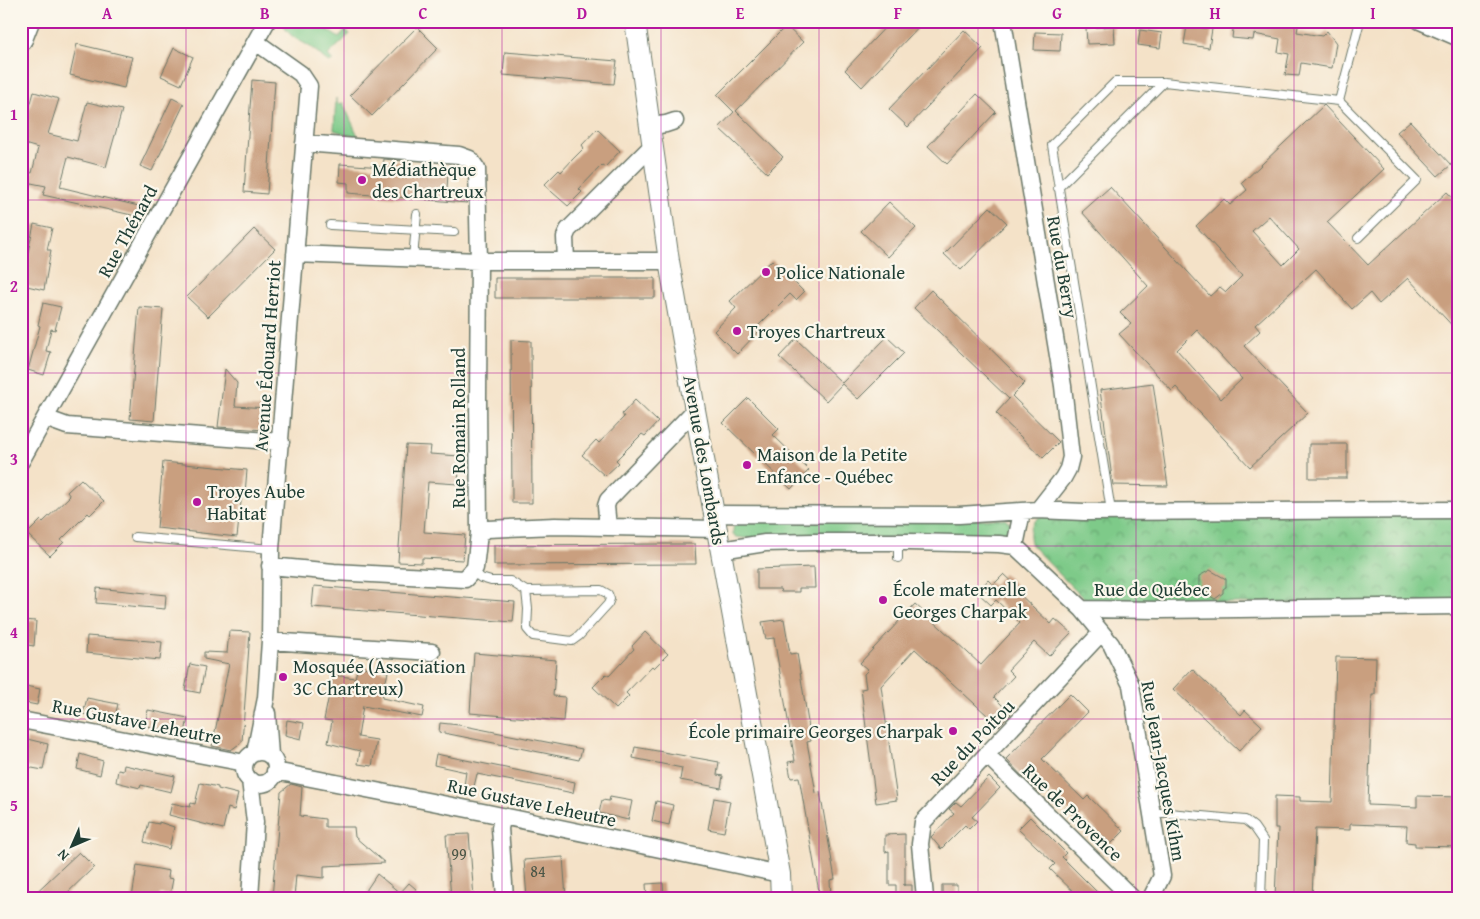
<svg xmlns="http://www.w3.org/2000/svg" width="1480" height="919" font-family="'Gentium Book Plus',serif">
<style>
.green{fill:#7eca89;stroke:#4e845e}
.park{fill:url(#park-crowns);stroke:#4e845e}
.building{fill:#c99f7f;fill-rule:evenodd}
.lines{fill:none;stroke-linecap:round;stroke-linejoin:round}
.service-casing{stroke:#6a7768;stroke-width:10}
.minor-casing{stroke:#6a7768;stroke-width:19}
.tertiary-casing{stroke:#6a7768;stroke-width:22}
.secondary-casing{stroke:#6a7768;stroke-width:25}
.service{stroke:#fff;stroke-width:8}
.minor{stroke:#fff;stroke-width:16}
.tertiary{stroke:#fff;stroke-width:20}
.secondary{stroke:#fff;stroke-width:22}
.grid{fill:none;stroke:#b5179e;stroke-width:1;stroke-opacity:0.55}
.poi-dot{fill:#b5179e;stroke:#fbf7ec;stroke-width:2}
.labels{text-anchor:middle;dominant-baseline:central;stroke-width:4.5;stroke-linejoin:round;paint-order:stroke}
.number-label{font-size:16px;fill:#4a5647}
.poi-label{font-size:19px;fill:#1f3d34;stroke:#fbf7ec;text-anchor:start}
.street-label{font-size:19px;fill:#1f3d34;stroke:#fbf7ec}
.neatline{fill:none;stroke:#b5179e;stroke-width:2}
.grid-label{font-size:16px;text-anchor:middle;font-weight:bold;fill:#b5179e}
</style>
<defs>
<pattern id="park-crowns" width="20" height="18" patternUnits="userSpaceOnUse" patternTransform="scale(1.25)"><rect width="20" height="18" fill="#7eca89"/><path d="M2 6a3 3 0 1 1 6 0M12 15a3 3 0 1 1 6 0" fill="none" stroke="#67a571"/></pattern>
</defs>
<rect width="100%" height="100%" fill="#fbf7ec"/>
<filter id="ink" filterUnits="userSpaceOnUse"><feTurbulence type="fractalNoise" baseFrequency=".02" numOctaves="2"/><feDisplacementMap in="SourceGraphic" scale="10" xChannelSelector="R" yChannelSelector="G"/><feConvolveMatrix kernelMatrix="1 2 1 2 8 2 1 2 1" color-interpolation-filters="sRGB"/></filter>
<filter id="wash" filterUnits="userSpaceOnUse"><feTurbulence type="fractalNoise" baseFrequency=".0096" numOctaves="4" result="noise"/><feDisplacementMap in="SourceGraphic" scale="20" xChannelSelector="R" yChannelSelector="G"/><feGaussianBlur stdDeviation="1.12" result="paint"/><feColorMatrix in="noise" values="0 0 0 0 0 0 0 0 0 0 0 0 0 0 0 0 0 1.4 0 .05"/><feComposite in="paint" operator="in"/></filter>
<g filter="url(#wash)">
<rect width="100%" height="100%" fill="#f4e2c8"/>
<!-- green -->
<path class="green" d="M283,21H314L339,38L345,30L350,34L328,55L333,61L329,62C323,59 319,53 313,49C302,40 285,37 283,21Z
M336,98L338,104L343,103L344,105L358,136L348,135L334,130Z
M1005,519L1013,526L1011,535L1002,538H744L737,537L733,535C733,527 733,524 739,520Z"/>
<!-- park -->
<path class="park" d="M1459,514V603H1100L1089,601L1080,595L1032,546C1028,533 1029,524 1041,516Z"/>
<g id="blocks">
<!-- building -->
<path class="building" d="M891,21H924L862,87L845,70Z
M1234,21L1272,25L1273,21H1299L1297,32L1322,36L1327,31L1336,43L1332,68L1301,63L1299,76L1285,75L1289,54L1278,52L1280,39L1254,34L1253,40L1232,38Z
M786,26L803,42L736,111L783,157L767,173L719,128L734,112L717,95Z
M1114,26L1115,43L1087,44L1086,28Z
M1187,26L1212,29L1209,48L1184,44Z
M417,27L438,48L372,116L350,95Z
M964,30L983,48L908,127L889,109Z
M1140,30L1162,33L1160,48L1138,45Z
M1035,32L1061,33L1060,51L1034,50Z
M77,44L132,57L124,88L70,75Z
M174,48L193,57L181,85L161,76Z
M505,52L617,61L614,84L503,75Z
M252,80L275,82L267,194L244,192Z
M34,92L59,99L48,134L77,141L87,102L122,110L106,167L68,157L60,187L151,209L145,218L43,195L46,186L21,181V170L32,173L38,148L21,143V123L25,124Z
M977,94L996,112L947,164L928,146Z
M172,98L184,104L152,171L140,166Z
M1324,105L1384,169L1327,222L1368,265L1447,192L1459,205V333L1408,278L1379,304L1370,293L1352,309L1316,269L1255,325L1260,331L1244,346L1308,413L1250,467L1176,387L1172,391L1119,334L1131,324L1120,313L1148,286L1082,212L1110,187L1210,296L1220,287L1226,292L1242,276L1196,226L1224,199L1230,205L1247,190L1242,183ZM1269,216L1299,249L1283,265L1252,231ZM1197,330L1242,379L1221,399L1177,350Z
M1410,121L1451,165L1438,176L1397,132Z
M597,129L620,151L605,167L602,165L579,189L582,192L568,206L544,185L559,170L561,172L573,159L584,148L582,145Z
M384,159L403,161V169L448,172L447,190L458,191L467,203L348,193V183L339,182L340,164L383,167Z
M889,202L916,228L888,257L861,231Z
M990,207L1007,223L961,270L944,254Z
M34,224L52,228L47,250H51L44,290L23,285L27,262H26Z
M254,229L275,249L208,317L187,297Z
M772,260L804,292L796,300L790,294L756,328L759,331L737,354L714,331L736,308L730,301Z
M495,278H655V298H495Z
M931,290L1025,383L1012,396L1059,442L1043,458L996,413L1009,399L914,308Z
M43,303L61,307L55,330L51,329L46,351L51,352L44,375L28,370L40,326L38,325Z
M139,307L163,309L154,421L130,419Z
M887,337L904,353L858,399L842,384L826,401L779,357L796,339L842,383Z
M511,340L531,341L532,503H512Z
M225,369L237,383L235,406L267,408L265,430L218,427Z
M1153,383L1168,486L1113,485L1100,390Z
M748,398L779,429L773,435L809,470L791,489L723,423Z
M635,400L658,422L645,436L642,434L616,460L619,463L605,476L582,455L596,440L599,443L624,417L622,414Z
M1309,444H1347V478H1309Z
M406,445L431,446L430,454L460,456L458,484L428,482L424,532L465,535L463,560L422,558V563L398,562Z
M163,462L247,470L245,493H242L237,537L157,528Z
M81,479L104,501L90,515L88,513L61,540L64,542L50,556L27,534L41,520L43,522L70,496L67,492Z
M665,544H695L696,564L494,565V545Z
M814,567L815,588H799V592H781L780,589H757V569Z
M1210,570L1226,579V587L1223,589V593L1215,599L1207,594L1206,591L1199,587V576Z
M1004,574L1019,588L1016,591L1051,624L1055,619L1071,633L1049,656L1034,642L1008,670L1014,676L994,697L1011,714L999,726L915,649L881,686L897,800L876,803L861,689L866,688L864,674L868,670L860,663L915,604L981,665L1020,623L996,600L991,605L977,592L988,580L993,585Z
M314,586L515,602L513,622L312,607Z
M97,588L166,595L165,609L96,603Z
M784,619L790,654L797,653L811,741L807,742L816,793L820,792L835,879L830,880L831,898H820L799,777L791,778L788,762L795,761L774,638L766,639L762,622Z
M21,620L36,621L34,646L21,644Z
M229,631L250,632L242,742L231,750L212,746L229,664L204,659V652L227,653Z
M645,632L668,654L654,668L652,666L626,693L629,696L616,709L593,687L606,674L609,676L622,662L634,649L632,646Z
M87,636L162,642L160,660L86,653Z
M474,653L556,660L553,696L565,697L563,721L470,713Z
M1336,657L1376,658L1375,695H1372L1368,805L1417,807V796L1459,797V847L1415,846V843L1406,842L1407,826L1350,824V830L1315,829L1312,898H1275L1278,828H1275V796L1300,797V801L1332,802Z
M190,664L205,667L200,693L185,690Z
M358,666L388,672L382,698L424,707L422,717L363,706L358,737L377,740L372,766L358,764L360,751L328,743L332,721L324,720L333,675L355,678Z
M1192,669L1241,715L1245,710L1262,726L1239,751L1173,689Z
M21,685L40,689L37,705L21,702Z
M1070,694L1088,712L1042,759L1084,800L1088,796L1124,831L1111,844L1082,816L1078,820L1030,772L1024,778L1006,759Z
M87,698L118,704L114,720L83,714Z
M148,710L188,718L185,733L145,726Z
M287,720L304,723L301,739L285,735Z
M440,723L459,725L582,749L579,760L439,732Z
M27,739L48,744L43,770L21,766Z
M635,747L719,762L717,775L723,776L721,788L680,780L682,768L633,758Z
M80,754L103,761L100,775L77,769Z
M436,754L575,782L573,793L477,774L472,795L463,793L466,772L434,765Z
M124,765L175,776L171,792L141,785L140,788L116,782L118,770L123,771Z
M989,777L1000,788L972,817L977,821L969,829L965,825L941,849L931,837L954,813L949,809L956,802L961,806Z
M200,783L218,787V789L238,794L234,810L228,808L223,829L169,815L172,803L190,807L191,803L195,804Z
M291,784L302,787L300,816L325,819V827H354L355,837L385,863L324,866V878L296,875L294,898H272L281,792Z
M610,797L632,801L628,820L599,813L602,800L609,801Z
M714,798L730,801L724,832L708,829Z
M656,801L673,805L669,825L652,821Z
M1030,817L1066,853L1062,857L1103,898H1080L1050,869L1055,864L1018,829Z
M149,822L159,824V822L174,827L169,849L144,842Z
M469,834L474,898H451L446,835Z
M905,834V885H903H912V898H896V885H889V851L885,852V835Z
M79,852L94,867L62,898H30Z
M563,857L566,898H527L524,860Z
M137,865L169,871L168,878L173,879L170,895L160,894L159,898H132Z
M377,874L400,893L409,883L416,889L417,898H367V889Z
M663,883L664,896H661V898H647L646,884Z
M942,885H957V898H942Z"/>
</g>
</g>
<g filter="url(#ink)">
<use href="#blocks" fill-opacity="0" stroke="#6a7768" stroke-width="1"/>
<g class="lines">
<!-- service casing -->
<g class="service-casing">
<path id="service" d="M1339,101L1360,21
M1058,188L1164,82
M330,225L454,232
M413,258L417,214
M1111,511L1052,145L1115,82H1164L1339,101L1417,180L1358,238
M135,537L271,549
M898,542V558
M472,571L481,578L491,581H510L526,591L528,609L527,629L533,636L572,641L579,636L608,604L610,599L608,594L601,590L526,591
M1152,813H1169L1245,820L1254,827L1263,840L1261,898"/>
</g>
<!-- minor casing -->
<g class="minor-casing">
<path id="minor" d="M1003,21L1063,386L1071,457L1068,469L1063,478L1038,510
M1420,21L1459,38
M651,126L666,124L675,121
M295,254L479,261H669
M566,261L565,237L568,230L653,145
M45,418L67,426L281,442
M21,461L267,21
M715,514L959,515L1038,510L1084,512L1459,510
M608,527L606,506L608,500L695,410
M479,533L487,529L555,526L717,529
M1015,546L1022,512
M721,550L765,543L814,542H909L999,544L1015,546L1082,609L1161,610L1459,606
M270,566L334,572L465,579L475,568L479,533L478,397L479,261L477,169L470,159L459,155L304,143
M1082,609L1111,644L1131,685L1162,876L1151,898
M270,641L432,652
M267,713L270,755
M21,720L245,763
M244 768a16 16 0 1 1 32 0a16 16 0 1 1-32 0Z
M255,753L266,698L270,641L271,549L309,86L301,74L256,42
M987,755L1132,898
M275,771L488,813L780,874
M503,816L500,828L505,898
M250,898L255,822L250,780
M925,898L920,844L923,822L1101,633"/>
</g>
<!-- tertiary casing -->
<g class="tertiary-casing">
<path id="tertiary" d="M635,21L669,261L695,410L780,874L781,898"/>
</g>
<!-- secondary casing -->
<g class="secondary-casing">
<path id="secondary" d="M21,39L28,21"/>
</g>
<!-- service -->
<use href="#service" class="service"/>
<!-- minor -->
<use href="#minor" class="minor"/>
<!-- tertiary -->
<use href="#tertiary" class="tertiary"/>
<!-- secondary -->
<use href="#secondary" class="secondary"/>
</g>
</g>
<!-- grid -->
<path class="grid" d="M186,21V898M344,21V898M502,21V898M661,21V898M819,21V898M978,21V898M1136,21V898M1294,21V898M21,200H1459M21,373H1459M21,546H1459M21,719H1459"/>
<!-- markers -->
<g class="poi-dot">
<circle cx="362" cy="180" r="5"/>
<circle cx="766" cy="272" r="5"/>
<circle cx="737" cy="331" r="5"/>
<circle cx="747" cy="465" r="5"/>
<circle cx="197" cy="502" r="5"/>
<circle cx="883" cy="600" r="5"/>
<circle cx="283" cy="677" r="5"/>
<circle cx="953" cy="731" r="5"/>
</g>
<g class="labels">
<!-- number labels -->
<g class="number-label">
<text x="459" y="854">99</text>
<text x="538" y="871">84</text>
</g>
<!-- poi labels -->
<g class="poi-label">
<text x="372" y="169">Médiathèque<tspan x="372" dy="22">des Chartreux</tspan></text>
<text x="776" y="272">Police Nationale</text>
<text x="747" y="331">Troyes Chartreux</text>
<text x="757" y="454">Maison de la Petite<tspan x="757" dy="22">Enfance - Québec</tspan></text>
<text x="207" y="491">Troyes Aube<tspan x="207" dy="22">Habitat</tspan></text>
<text x="893" y="589">École maternelle<tspan x="893" dy="22">Georges Charpak</tspan></text>
<text x="293" y="666">Mosquée (Association<tspan x="293" dy="22">3C Chartreux)</tspan></text>
<text x="943" y="731" text-anchor="end">École primaire Georges Charpak</text>
</g>
<!-- street labels -->
<g class="street-label">
<text transform="translate(127 231) rotate(-61)">Rue Thénard</text>
<text transform="translate(1063 267) rotate(80)">Rue du Berry</text>
<text transform="translate(267 356) rotate(-86)">Avenue Édouard Herriot</text>
<text transform="translate(458 428) rotate(-90)">Rue Romain Rolland</text>
<text transform="translate(705 460) rotate(80)">Avenue des Lombards</text>
<text x="1152" y="589">Rue de Québec</text>
<text transform="translate(137 721) rotate(11)">Rue Gustave Leheutre</text>
<text transform="translate(972 742) rotate(-46)">Rue du Poitou</text>
<text transform="translate(1164 771) rotate(80)">Rue Jean-Jacques Kihm</text>
<text transform="translate(532 802) rotate(12)">Rue Gustave Leheutre</text>
<text transform="translate(1073 812) rotate(44)">Rue de Provence</text>
</g>
</g>
<!-- margin -->
<rect width="1480" height="919" fill="none" stroke="#fbf7ec" stroke-width="55"/>
<!-- north arrow -->
<g transform="translate(72 846) rotate(225)" stroke="#fbf7ec" stroke-width="4" paint-order="stroke">
<path d="M0-4L9 19L0 12L-9 19Z" fill="#1f3d34"/>
<text y="-8" font-size="14" font-weight="bold" text-anchor="middle" fill="#1f3d34">N</text>
</g>
<rect x="28" y="28" width="1424" height="864" class="neatline"/>
<g class="grid-label">
<text x="107" y="19">A</text>
<text x="265" y="19">B</text>
<text x="423" y="19">C</text>
<text x="582" y="19">D</text>
<text x="740" y="19">E</text>
<text x="898" y="19">F</text>
<text x="1057" y="19">G</text>
<text x="1215" y="19">H</text>
<text x="1373" y="19">I</text>
<text x="14" y="120">1</text>
<text x="14" y="292">2</text>
<text x="14" y="465">3</text>
<text x="14" y="638">4</text>
<text x="14" y="811">5</text>
</g>
</svg>
